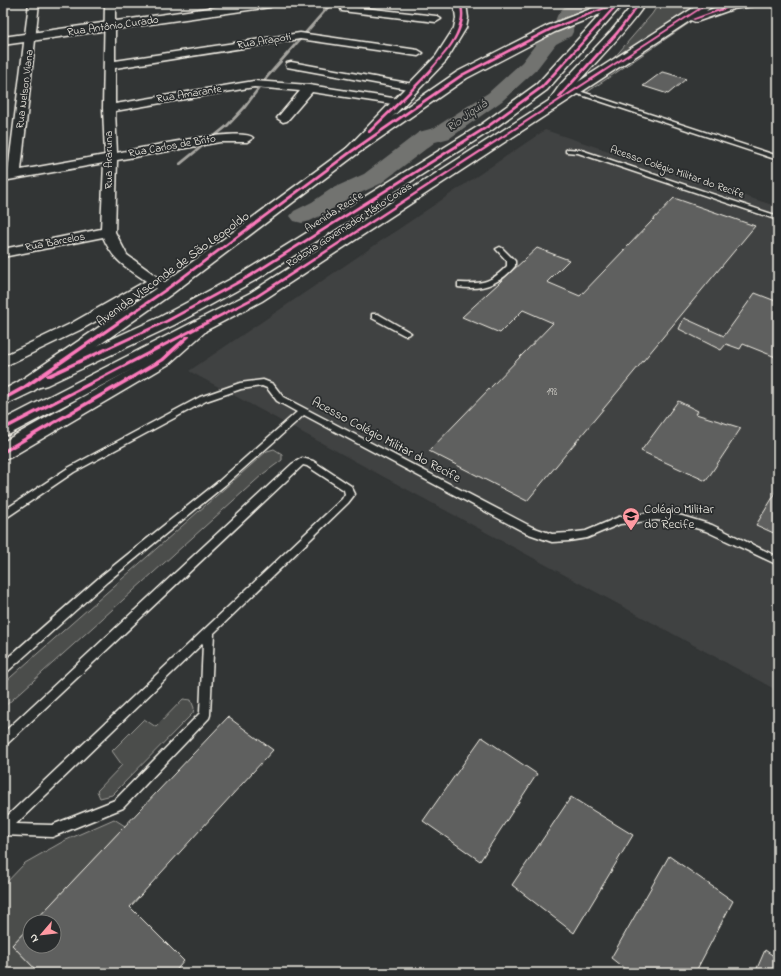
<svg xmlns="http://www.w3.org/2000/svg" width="781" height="976" font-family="'Indie Flower',sans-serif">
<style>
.built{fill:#404242}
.green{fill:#4b4d4c;stroke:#a09f9a}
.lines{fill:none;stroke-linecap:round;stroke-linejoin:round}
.stream{fill:#a6a5a0;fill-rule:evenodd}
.river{fill:#727370;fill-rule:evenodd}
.building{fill:#5f605f;stroke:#f4f1e8}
.service-casing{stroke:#f4f1e8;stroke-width:3}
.minor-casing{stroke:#f4f1e8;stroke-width:3}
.tertiary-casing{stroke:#f4f1e8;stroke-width:3}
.secondary-casing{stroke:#f4f1e8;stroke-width:3}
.primary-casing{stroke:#f4f1e8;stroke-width:3}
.trunk-casing{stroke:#f4f1e8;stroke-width:3}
.service{fill:#2a2d2e;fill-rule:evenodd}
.minor{fill:#2a2d2e;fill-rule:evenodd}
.tertiary{fill:#2a2d2e;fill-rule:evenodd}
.secondary{fill:#2a2d2e;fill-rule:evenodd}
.primary{fill:#2a2d2e;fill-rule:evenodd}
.trunk{fill:#2a2d2e;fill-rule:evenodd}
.cycleway-casing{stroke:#2a2d2e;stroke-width:3}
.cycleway{fill:#fd7abc;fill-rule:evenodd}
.labels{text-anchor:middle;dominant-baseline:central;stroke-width:3.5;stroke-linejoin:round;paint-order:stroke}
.far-street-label{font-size:11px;fill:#f4f1e8;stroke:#2a2d2e}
.number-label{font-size:11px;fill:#cfcdc6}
.far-water-label{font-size:12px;font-style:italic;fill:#b3b2ac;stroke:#2a2d2e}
.street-label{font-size:13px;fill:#f4f1e8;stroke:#2a2d2e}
.poi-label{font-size:13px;fill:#f4f1e8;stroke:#2a2d2e;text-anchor:start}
</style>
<rect width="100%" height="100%" fill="#323535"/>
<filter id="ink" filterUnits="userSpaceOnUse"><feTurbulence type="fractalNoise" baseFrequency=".025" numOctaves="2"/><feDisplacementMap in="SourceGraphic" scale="8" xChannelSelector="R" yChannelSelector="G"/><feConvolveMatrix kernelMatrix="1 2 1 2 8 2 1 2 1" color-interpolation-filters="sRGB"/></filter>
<g filter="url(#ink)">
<!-- built -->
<path class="built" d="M545,130L778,207V691L189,371Z"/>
<!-- green -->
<path class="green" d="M659,3H733L710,9L580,97L652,14Z
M274,449L282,454V460L263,474L3,708V684L267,451Z
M183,699L191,700L194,708L193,713L112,795L100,798L97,791L122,765L112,751L144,719L156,727Z
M114,819L125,826L34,922H30V926L12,945L39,973H3V886L25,863L64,841Z"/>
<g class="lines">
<!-- stream -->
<path class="stream" d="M334,3H339L330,7L268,78L245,109L228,127L181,165H179V163L226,125L243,107L266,76L328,5Z"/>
<!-- river -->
<path class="river" d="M571,3H593L590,7L574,17L573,32L571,36L556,44L536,70L502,101L450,138L435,142L380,184L347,199L328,212L310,221L302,223L294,221L290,216L294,211L312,202L331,189L364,174L419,132L434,128L488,93L522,62L542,36L555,30C554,16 560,9 571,3Z"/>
</g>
<!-- building -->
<path class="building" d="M662,72L667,73L686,79L668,94L643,86Z
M674,198L755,226L527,501L429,451L553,323L523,310L500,333L462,317L537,248L569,260L547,282L580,296Z
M755,293L778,302V358L743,344L740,349L726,344L721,350L679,329L684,318L724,336Z
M678,401L698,411L696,414L741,428L706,481L641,451Z
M778,489V535L756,525Z
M228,717L273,750L130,907L184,961L174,973H39L12,945L30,926V946H54V922H34Z
M482,737L537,774L480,861L423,821Z
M571,797L633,835L574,933L512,885Z
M669,856L733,901L695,973H630L611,958Z
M765,950L778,959V973H755Z"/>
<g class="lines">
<!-- service casing -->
<g class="service-casing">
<path id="service" d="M572,90H576L778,156V160L572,92Z
M568,149L581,150L778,216V220L578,153L566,152V150Z
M500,247L502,248L515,261V266C500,284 481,291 458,287V283H461C484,284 491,282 507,266V261L496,249Z
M372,314H378L411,333L407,335H404L372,318Z
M263,380L273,384L283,397L532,527L552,534L569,533L586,531L619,517L657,512L682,516L712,525L778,557V565L706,531L682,524L657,520L620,524L587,538L569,541L552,542L526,533L304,415L225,485L107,582L7,672L3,674V662L101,576L219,481L297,412L277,401L267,388L262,386L241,389L206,401L74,472L3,520V511L68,468L200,397L240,383Z
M302,458L313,461L351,486L355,494L348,503L214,633L210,715L209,718L123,808L52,837L3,835V820L342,499L345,494L344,490L307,466L303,465L7,744L3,745V733L292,464ZM203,643L200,713L115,800L52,825L16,824Z"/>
</g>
<!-- minor casing -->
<g class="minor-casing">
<path id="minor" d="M29,3H39L21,170L105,155L103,108L105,3H115V61L300,33L418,50L423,53L418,56L300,39L115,68V104L254,81L309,85L399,99L405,102L399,105L312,92L287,121L283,122L277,118L300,91L254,87L115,111L117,153C136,149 244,126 253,138L247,142H220L117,160L115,232L127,255L174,289L172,292L167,293L155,288L80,330L3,367V356L70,324L146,281C125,266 114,262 103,237L3,257V249L101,229L104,163L3,181V173L8,172Z
M346,6L436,16L441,19L436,22L342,11L341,9Z
M291,62L413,84L419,87L413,90L287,67L286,65L287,63Z"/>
</g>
<!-- tertiary casing -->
<g class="tertiary-casing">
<path id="tertiary" d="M244,3H276L270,7L3,45V37Z"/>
</g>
<!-- secondary casing -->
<g class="secondary-casing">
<path id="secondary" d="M198,322L205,324L207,328L205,332L169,364L11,457L3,460V442L155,356L191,324Z"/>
</g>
<!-- primary casing -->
<g class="primary-casing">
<path id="primary" d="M454,3H466L468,18L466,28L446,61L357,154H347L344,151L347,148L436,56L454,28L456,18Z
M611,3H624L547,90L492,130L254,281L174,325L47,385L40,387L33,385L30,380L33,375L160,317L242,273L482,124L537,84Z
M634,3H646C621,40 586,69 560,105H550L548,102L560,85L612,30Z"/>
</g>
<!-- trunk casing -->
<g class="trunk-casing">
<path id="trunk" d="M606,3H623L621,6L555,32L467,78L357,154L173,293L32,392L3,406V390L18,382L161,285L347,148L457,72L547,26Z
M701,3H715L706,11L728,3H754L752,6L733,9L696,22L691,20L262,301L10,434L3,436V420L250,293Z"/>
</g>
<!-- service -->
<use href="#service" class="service"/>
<!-- minor -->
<use href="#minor" class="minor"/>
<!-- tertiary -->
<use href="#tertiary" class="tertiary"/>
<!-- secondary -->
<use href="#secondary" class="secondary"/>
<!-- primary -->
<use href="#primary" class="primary"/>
<!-- trunk -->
<use href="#trunk" class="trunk"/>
<!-- cycleway casing -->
<g class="cycleway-casing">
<path id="cycleway" d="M459,3H461C464,10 464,17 462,24C459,37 449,50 440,60C419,87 394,109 370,133H368V131C391,108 416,86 437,61C446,50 456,38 459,24C462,17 461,10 459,3Z
M615,3H618L616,4L617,5V6L543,88L488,128L249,278L168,322L50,377H46V375L166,320L247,276L486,126L541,86L615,5L552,30L463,76L353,152L168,290L27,388L3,401V397L23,386L166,288L351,150L461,74L550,28Z
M639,3H641L618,34L560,98H558V96L616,32Z
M707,3H710L257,298L3,431V427L255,296Z
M743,3H749L732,7L694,20L692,19L730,5Z
M186,336H190V337L164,361L3,454V450L160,359Z"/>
</g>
<!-- cycleway -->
<use href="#cycleway" class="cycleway"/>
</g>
</g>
<!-- icons -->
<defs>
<g id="school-pin" transform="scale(0.9)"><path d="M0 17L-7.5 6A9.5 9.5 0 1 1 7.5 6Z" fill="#ff9aa2" stroke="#2a2d2e"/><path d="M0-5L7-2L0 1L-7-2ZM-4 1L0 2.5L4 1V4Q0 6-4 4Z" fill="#111"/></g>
</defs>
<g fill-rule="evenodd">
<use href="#school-pin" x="631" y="516"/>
</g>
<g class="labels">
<!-- far-street labels -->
<g class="far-street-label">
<text transform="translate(113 26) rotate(-8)">Rua Antônio Curado</text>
<text transform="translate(264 41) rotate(-9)">Rua Arapoti</text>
<text transform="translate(25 89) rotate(-83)">Rua Nelson Viana</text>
<text transform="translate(189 94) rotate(-9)">Rua Amarante</text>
<text transform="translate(172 146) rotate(-10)">Rua Carlos de Brito</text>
<text transform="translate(109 160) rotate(-90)">Rua Araruna</text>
<text transform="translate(677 172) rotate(19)">Acesso Colégio Militar do Recife</text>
<text transform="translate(334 212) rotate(-32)">Avenida Recife</text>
<text transform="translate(349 225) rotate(-33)">Rodovia Governador Mário Covas</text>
<text transform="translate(55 242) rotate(-11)">Rua Barcelos</text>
</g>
<!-- number labels -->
<g class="number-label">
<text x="552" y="392">198</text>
</g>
<!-- far-water labels -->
<g class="far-water-label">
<text transform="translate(467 116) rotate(-35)">Rio Jiquiá</text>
</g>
<!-- street labels -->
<g class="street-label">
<text transform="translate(173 269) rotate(-36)">Avenida Visconde de São Leopoldo</text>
<text transform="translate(386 440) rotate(28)">Acesso Colégio Militar do Recife</text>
</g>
<!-- poi labels -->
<g class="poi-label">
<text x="644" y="509">Colégio Militar<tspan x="644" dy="15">do Recife</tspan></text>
</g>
</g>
<!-- margin -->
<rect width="781" height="976" fill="none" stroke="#2a2d2e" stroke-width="16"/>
<rect x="8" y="8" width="765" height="960" fill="none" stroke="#f4f1e8" stroke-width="1.5" filter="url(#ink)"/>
<!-- north arrow -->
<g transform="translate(42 934) rotate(242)"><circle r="19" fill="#2a2d2e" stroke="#7b7b78"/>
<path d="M0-3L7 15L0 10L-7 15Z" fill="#ff9aa2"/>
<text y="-6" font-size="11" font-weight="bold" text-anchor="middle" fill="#f4f1e8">N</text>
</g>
</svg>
